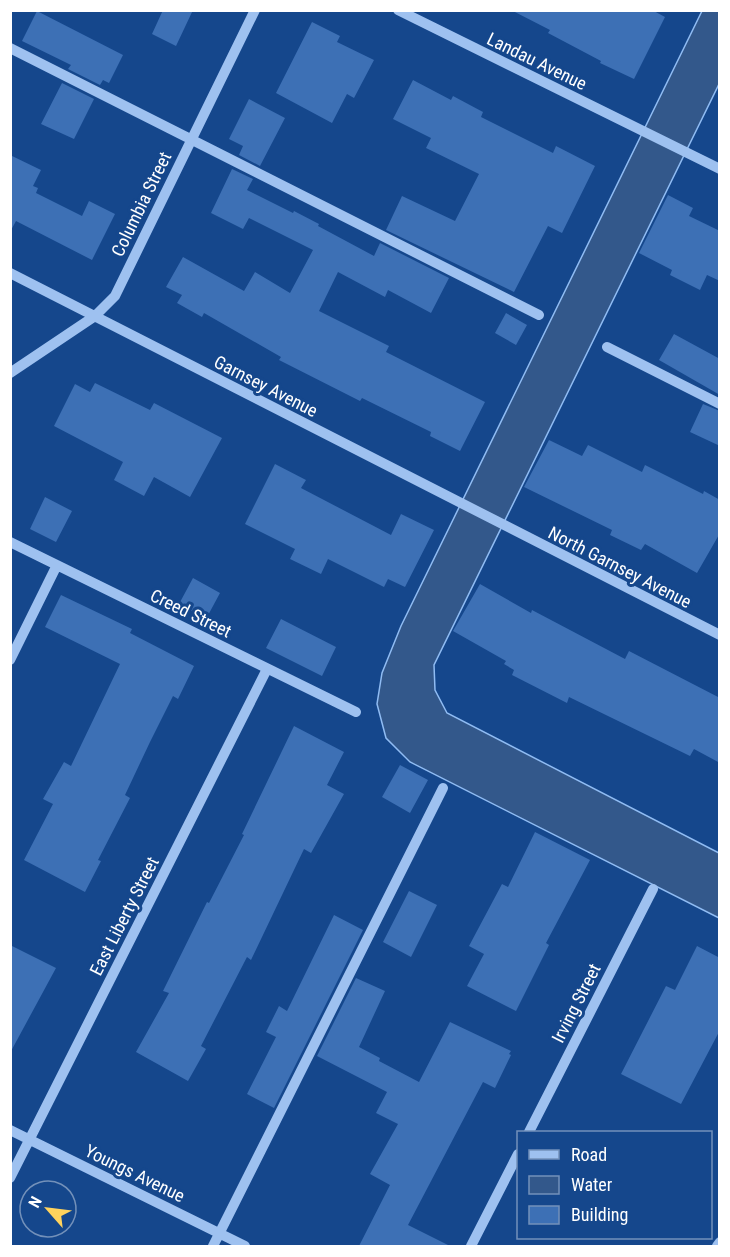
<svg xmlns="http://www.w3.org/2000/svg" width="730" height="1257" font-family="'Roboto Condensed',sans-serif">
<style>
.water{fill:#33588b;stroke:#90bcf3;stroke-width:1.5}
.building{fill:#3d70b5}
.lines{fill:none;stroke-linecap:round;stroke-linejoin:round}
.minor{stroke:#9ec1f0;stroke-width:10}
.labels{text-anchor:middle;dominant-baseline:central;stroke-width:6;stroke-linejoin:round;paint-order:stroke}
.street-label{font-size:18px;fill:#fff;stroke:#15478c}
</style>
<rect width="100%" height="100%" fill="#15478c"/>
<!-- water -->
<path class="water" d="M702,11H719V84L434,665L435,690L447,713L719,853V918L410,762L386,738L377,704L382,673L401,626Z"/>
<!-- building -->
<path class="building" d="M163,10H193L176,46L152,34Z
M511,10H652L665,17L634,79L600,63L601,61L548,33L550,30Z
M37,11L123,55L109,83L103,80L100,85L68,69L71,65L22,41Z
M312,22L340,36L337,42L374,60L354,98L347,94L332,123L276,93Z
M413,80L451,100L453,96L483,112L481,117L553,153L556,146L595,166L562,233L548,226L514,292L386,230L402,196L455,221L479,174L426,148L431,138L393,119Z
M62,83L94,99L74,139L41,124Z
M249,99L285,118L260,166L239,155L243,146L229,139Z
M10,155L41,170L33,186L38,188L36,193L82,216L89,201L115,214L92,260L16,221L10,232Z
M232,169L253,179L247,190L293,213L294,211L319,224L318,226L374,256L380,243L449,278L431,313L388,290L385,297L338,272L319,311L389,346L386,352L485,402L460,451L430,436L431,432L362,398L360,401L279,360L281,357L204,313L202,317L177,303L182,295L166,287L183,257L244,291L255,272L290,293L313,250L249,218L243,229L211,213Z
M668,195L693,208L689,216L720,231V281L707,275L700,290L670,275L672,270L639,253Z
M506,313L527,325L516,345L495,333Z
M674,334L720,359V395L659,360Z
M95,383L150,410L154,403L222,438L190,497L154,477L144,496L114,480L123,462L54,426L75,384L90,392Z
M703,404L720,411V446L690,432Z
M549,440L582,456L588,445L642,472L645,465L703,494L704,491L720,500V533L697,573L645,544L641,550L610,535L612,530L524,487Z
M275,464L306,480L301,488L391,535L401,514L434,530L405,587L388,579L384,587L328,559L321,574L290,559L295,549L245,524Z
M45,497L72,511L56,542L30,529Z
M193,578L220,593L206,619L179,604Z
M480,584L531,613L532,610L625,659L629,651L720,698V763L694,749L690,756L569,697L567,703L512,675L514,670L504,664L506,661L453,631Z
M61,595L132,629L130,633L194,666L178,699L173,696L150,742L125,795L130,798L98,860L101,861L85,892L24,860L53,804L43,799L64,762L71,766L120,664L45,627Z
M281,619L336,647L322,676L266,648Z
M294,726L344,752L327,785L344,794L311,853L304,849L251,960L247,957L201,1046L206,1049L188,1081L136,1052L169,993L163,991L207,902L209,903L244,835L242,834Z
M400,765L428,780L410,813L382,797Z
M535,832L590,860L546,943L549,945L516,1011L467,986L484,954L469,946L502,884L508,887Z
M409,891L437,905L411,957L383,942Z
M334,915L363,930L274,1108L247,1094L276,1037L266,1032L279,1006L287,1011Z
M10,945L56,968L10,1053Z
M697,946L720,958V1030L681,1104L621,1074L666,986L675,990Z
M356,978L385,991L359,1047L380,1058L379,1061L419,1082L450,1022L511,1051L509,1054L511,1055L495,1088L483,1082L408,1225L450,1246H359L390,1185L370,1174L398,1124L376,1113L387,1092L317,1056Z"/>
<g class="lines">
<!-- minor -->
<path class="minor" d="M398,10L720,169
M10,48L539,315
M10,273L720,635
M607,347L720,404
M10,373L95,316L115,296L255,10
M10,542L356,712
M10,660L57,565
M10,1130L245,1246
M529,1132L653,889
M10,1178L267,669
M213,1246L443,788
M471,1246L518,1154
M717,1246L720,1242"/>
</g>
<g class="labels">
<!-- street labels -->
<g class="street-label">
<text transform="translate(537 61) rotate(26)">Landau Avenue</text>
<text transform="translate(141 204) rotate(-64)">Columbia Street</text>
<text transform="translate(266 386) rotate(27)">Garnsey Avenue</text>
<text transform="translate(620 567) rotate(27)">North Garnsey Avenue</text>
<text transform="translate(191 613) rotate(26)">Creed Street</text>
<text transform="translate(124 916) rotate(-63)">East Liberty Street</text>
<text transform="translate(576 1003) rotate(-63)">Irving Street</text>
<text transform="translate(135 1173) rotate(26)">Youngs Avenue</text>
</g>
</g>
<!-- border -->
<rect width="730" height="1257" fill="none" stroke="#ffffff" stroke-width="24"/>
<!-- legend -->
<rect x="517" y="1131" width="195" height="108" fill="#15478c" stroke="#7391ba" stroke-width="1.5"/>
<rect x="529" y="1150" width="30" height="9" fill="#9ec1f0" stroke="#7391ba" stroke-width="1.5"/>
<text x="571" y="1161" font-size="18" fill="#ffffff">Road</text>
<rect x="529" y="1176" width="30" height="18" fill="#33588b" stroke="#7391ba" stroke-width="1.5"/>
<text x="571" y="1191" font-size="18" fill="#ffffff">Water</text>
<rect x="529" y="1206" width="30" height="18" fill="#3d70b5" stroke="#7391ba" stroke-width="1.5"/>
<text x="571" y="1221" font-size="18" fill="#ffffff">Building</text>
<!-- north arrow -->
<g transform="translate(48 1209) rotate(298)"><circle r="28" fill="#15478c" stroke="#7391ba" stroke-width="1.5"/>
<path d="M0-4.5L10 22L0 15L-10 22Z" fill="#ffd35d"/>
<text y="-9" font-size="16" font-weight="bold" text-anchor="middle" fill="#ffffff">N</text>
</g>
</svg>
